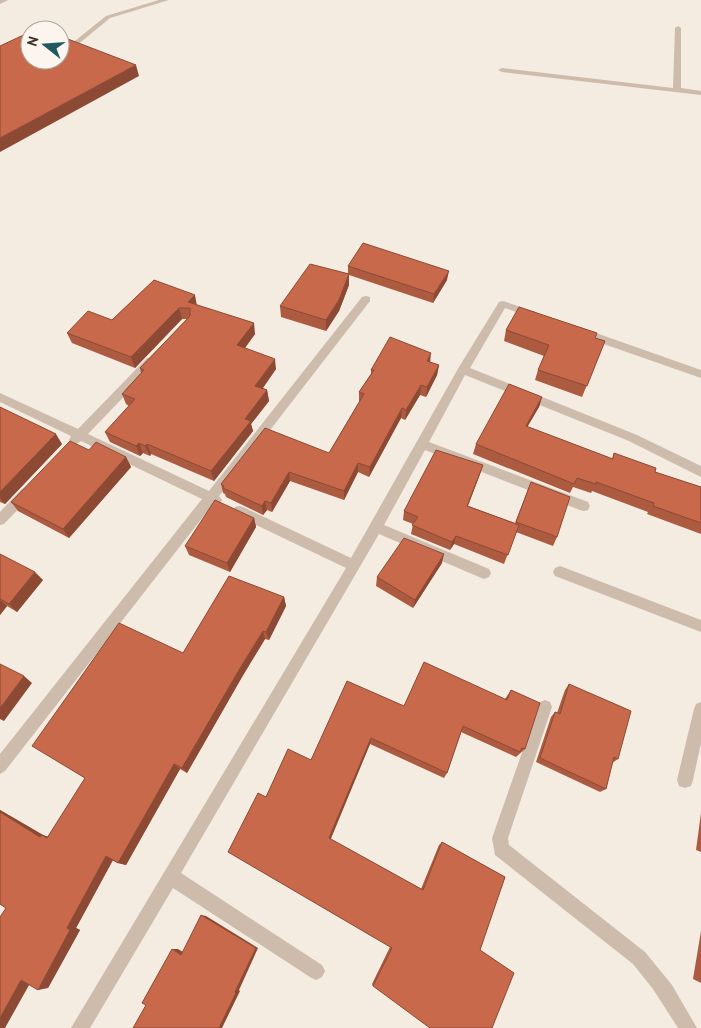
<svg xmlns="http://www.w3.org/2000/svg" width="701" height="1028" font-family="'PT Sans',sans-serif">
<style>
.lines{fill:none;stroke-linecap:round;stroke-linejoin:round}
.minor{fill:#cdbbac;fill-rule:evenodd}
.wall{fill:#ac5a40}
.shaded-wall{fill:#8c4a34}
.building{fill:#c8694b;stroke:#8c4a34}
</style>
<rect width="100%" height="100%" fill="#f4ebe1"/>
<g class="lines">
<!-- minor -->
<path class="minor" d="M0,0H8L0,4Z
M159,0H169L110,18L76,46L70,45L106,16Z
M678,26L681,28V88L701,91V95L502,72L498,70L502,68L673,88L675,28Z
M366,296L370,297V301L219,496L222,500L220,504H213L5,771L0,774V754L202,499L81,441L75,445L71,443L69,440L71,436L0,402V393L78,429L147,358H155L156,361L155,364L88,434L209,491L362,297Z
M503,301L536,312L537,314L532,318L505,308L470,368L637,435L701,466V477L629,441L465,375L429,442L588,502L590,506L588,510L584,511L580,510L425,450L384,525L489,569L491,573L489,577L484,579L479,577L379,534L181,873L322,965L325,971L322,977L316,980L310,977L173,888L90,1028H71L346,568L235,515L233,511L235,507L239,506L243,507L351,558L459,367L499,302Z
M579,327L701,370V378L575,334L574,331L575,328Z
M26,488L30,489L32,493L30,497L4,524L0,525V512L22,489Z
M560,566L701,620V632L555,576L553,572L555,568Z
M545,700L550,702L552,707L508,838L509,845L645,952L672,985L697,1028H678L653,989L633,964L495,855L492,838L538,707L540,702Z
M701,702V743L693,780L691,786L685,788L679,786L677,780L694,709L696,704Z"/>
</g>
<!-- wall -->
<path class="wall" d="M348,266L447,280L433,303L349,275V285L339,311L326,331L281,317L280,306L348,274Z
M154,280L197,305L255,334L245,348L276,369L263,388L267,390L269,401L251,424L253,431L214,481L151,454L150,456L143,453L140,456L110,442L105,432L129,406L126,404L122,394L141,373L140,368L187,319H182L135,368L72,343L67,333L112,320Z
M506,330L595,338L605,341L582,397L535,380L538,370L544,356L504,341Z
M430,362L439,365L437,375L426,397L420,395L405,420L401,418L369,477L358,472L344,500L290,481L272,512L267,510L263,515L226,497L225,494L223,493L221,484L329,453L359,402V392L371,374V370Z
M542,397L539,407L527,427L612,459L614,453L655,472L701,487V534L647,514L648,512L592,491L591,493L573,487L570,493L473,454L476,444Z
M0,407L62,444L5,504L0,502Z
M89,450L126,457L131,467L69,538L18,511L11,502Z
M483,465L480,474L468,506L515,523L531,482L557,537L553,546L516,532L504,564L454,544L450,550L411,534L413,524L403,520L404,511Z
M254,518L256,527L230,572L189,555L185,546Z
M0,554L43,580L17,612L7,606L0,615Z
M442,563L413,608L376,586L377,577Z
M284,597L286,606L269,640L265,639L242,677L187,773L180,769L126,865L118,863L113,860L76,928L80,930L48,988L6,908L0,904V810L43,835L48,837L183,653Z
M569,684L618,759L612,763L606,789L600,792L536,762L551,717L555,712L557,713L565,690Z
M511,690L525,749L516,757L461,732L447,773L444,778L370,744L330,839L421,889L439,845L442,842L505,877L373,986L372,984L390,947L266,797L311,760L404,706L505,699Z
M701,813V852L696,850Z
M701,931V983L693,979Z"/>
<!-- shaded-wall -->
<path class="shaded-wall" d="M136,65L139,76L0,152V138Z
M449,271L447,280L433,303L434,294Z
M349,274V285L339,311L326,331V320Z
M195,295L197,306L188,302Z
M179,308L182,319L135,368L131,357Z
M254,323L255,334L239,356L237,345Z
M431,353L430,364L427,361Z
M275,359L276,369L257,396L255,386Z
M439,365L437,375L426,397L427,387Z
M421,385L420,395L405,420L406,410Z
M267,390L269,401L251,424L253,431L214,481L211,471L245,419Z
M542,397L539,407L522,436L526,426Z
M402,408L401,418L369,477L370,467Z
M56,434L62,444L5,504L0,498V492Z
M139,443L143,453L140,456L136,446Z
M147,444L151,454L150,456L145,446Z
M126,457L131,467L69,538L63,529Z
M358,463V472L344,500V491Z
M483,465L480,474L464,515L467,506Z
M289,472L290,481L272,512L271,503Z
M265,501L267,510L263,515L262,506Z
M254,518L256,527L230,572L227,563Z
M456,536L454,544L450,550L452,542Z
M444,554L442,563L413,608L415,600Z
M35,572L43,580L17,612L9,604Z
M284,597L286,606L269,640L266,632Z
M0,600L7,606L0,615Z
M263,631L265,639L242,677L187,773L182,768L239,670Z
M24,676L32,683L4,721L0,719V708Z
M371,738L370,744L330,841L329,838Z
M174,764L180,769L126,865L118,863Z
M0,810L43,835L51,838L40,837L0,812Z
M106,856L114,858L76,928L80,930L48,988L38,990L67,928Z
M201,915L206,916L258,948L239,990L240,991L222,1028H219Z
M172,949H178L186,954L181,955Z
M33,978L5,1028H0V1018L21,980Z"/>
<!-- building -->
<path class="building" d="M38,28L43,30H34Z
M30,32V60H60V36L136,65L0,138V46Z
M363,243L449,271L434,294L348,266Z
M310,264L349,274L339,300L326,320L280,306Z
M154,280L195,295L188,302L254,323L237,345L275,359L255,386L267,390L245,419L251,421L211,471L147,444L145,446L139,443L136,446L105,432L135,399L122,394L144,370L140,368L190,316V308H179L131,357L67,333L88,311L112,320Z
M519,307L597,333L595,338L605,341L587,386L538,370L549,345L506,330Z
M390,337L431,353L427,361L439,365L427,387L421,385L406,410L402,408L370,467L358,463L344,491L289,472L271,503L265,501L262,506L223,488L224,486L221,484L265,428L329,453L364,394L359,392L374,370H371Z
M509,384L542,397L526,426L613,459L614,453L656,468L655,472L701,487V523L653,506L654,503L596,482V484L577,478L574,484L476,444Z
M0,407L56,434L0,492Z
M70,441L89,450L96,442L126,457L63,529L11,502Z
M436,450L483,465L467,506L519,525L508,555L456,536L452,542L412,525L418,517L404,511Z
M531,482L570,497L557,537L516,522Z
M215,500L254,518L227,563L185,546Z
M404,538L444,554L415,600L377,577Z
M0,554L35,572L9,604L0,599Z
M229,576L284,597L266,632L263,631L239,670L182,768L174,764L118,863L106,856L67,928L70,930L38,990L21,980L0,1018V917L6,908L0,904V812L40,837L42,835L47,838L85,778L32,746L119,623L183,653Z
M424,662L507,700L511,690L540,703L525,749L522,748L520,752L463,726L447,773L371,738L329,838L423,890L442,842L505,877L480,950L514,973L492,1028H430L373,986L392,948L228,852L258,793L266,797L288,749L311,760L347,681L404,706Z
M0,664L24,676L0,708Z
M569,684L631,711L618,759L614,757L606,789L540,758L555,712L560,714Z
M201,915L256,948L235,992L236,993L219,1028H133L146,1005L142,1003L172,949L181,955Z"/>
<!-- north arrow -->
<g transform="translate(45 45) rotate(287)"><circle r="24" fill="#fbf5ee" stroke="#aea6a0"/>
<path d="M0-4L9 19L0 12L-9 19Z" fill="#1f5a5e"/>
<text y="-8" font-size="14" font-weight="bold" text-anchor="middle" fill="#3b302b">N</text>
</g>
</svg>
